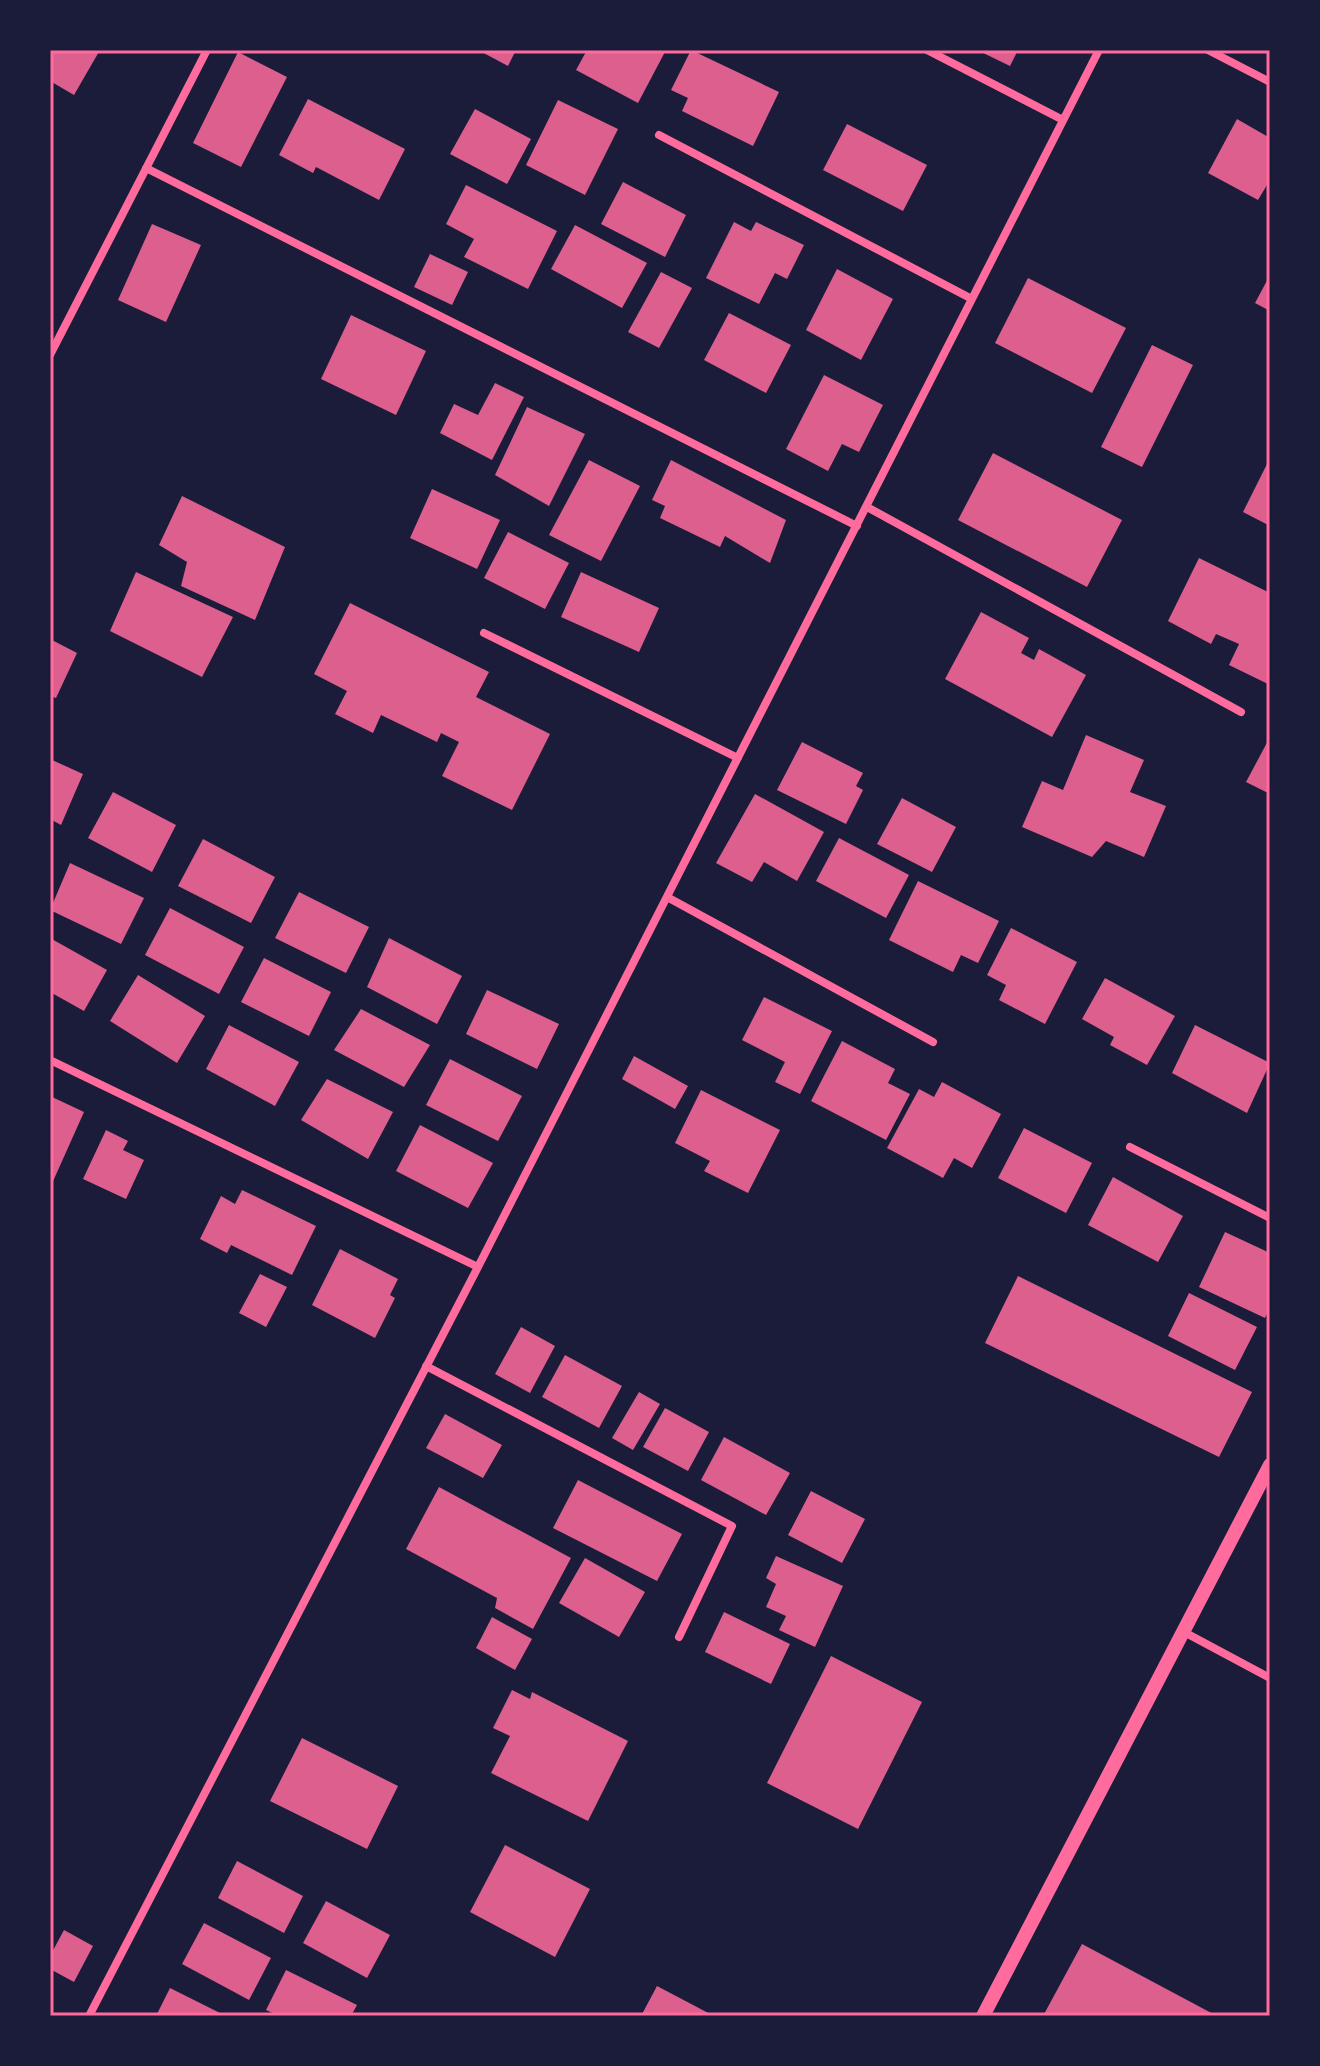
<svg xmlns="http://www.w3.org/2000/svg" width="1320" height="2066" font-family="'Fira Sans',sans-serif">
<style>
.building{fill:#dd5f8e}
.lines{fill:none;stroke-linecap:round;stroke-linejoin:round}
.minor{stroke:#ff6b9d;stroke-width:8}
.tertiary{stroke:#ff6b9d;stroke-width:14}
.neatline{fill:none;stroke:#ff6b9d;stroke-width:3}
</style>
<rect width="100%" height="100%" fill="#1b1b3a"/>
<!-- building -->
<path class="building" d="M50,50H100L74,95L50,81Z
M478,50H516L508,66Z
M587,50H666L638,103L576,70Z
M691,50L779,92L753,146L682,111L688,98L671,90Z
M977,50H1018L1010,66Z
M238,52L287,77L241,167L193,143Z
M308,99L405,149L379,200L316,167L313,173L279,155Z
M558,100L618,129L585,195L526,165Z
M475,109L531,139L507,184L450,154Z
M1237,119L1270,138V180L1258,200L1208,173Z
M847,124L927,165L903,211L823,170Z
M623,182L686,215L665,257L601,224Z
M466,185L557,231L528,289L464,257L474,239L446,224Z
M734,222L751,231L756,222L804,245L787,279L775,273L759,304L706,278Z
M152,224L201,245L166,322L118,300Z
M575,225L647,263L622,308L551,269Z
M430,254L468,272L452,305L414,287Z
M837,269L893,299L861,360L806,330Z
M661,272L692,288L659,348L628,332Z
M1270,275V311L1255,303Z
M1028,278L1126,328L1092,393L995,343Z
M729,313L791,345L766,393L704,360Z
M351,315L426,351L396,415L321,379Z
M1152,345L1193,365L1142,467L1101,447Z
M824,375L883,405L859,452L842,444L828,471L786,449Z
M495,383L524,397L492,460L440,433L454,404L478,415Z
M527,407L585,434L549,506L495,475Z
M993,453L1122,520L1087,587L958,520Z
M589,460L640,486L601,561L549,535Z
M671,460L786,520L770,563L725,536L720,547L660,518L665,506L652,500Z
M1267,464L1270,466V526L1243,512Z
M432,489L500,520L477,569L410,538Z
M182,496L285,547L255,620L181,586L187,562L159,545Z
M508,532L569,563L545,609L484,578Z
M1199,558L1270,593V685L1229,665L1239,644L1216,634L1211,644L1168,621Z
M136,572L233,617L202,677L110,631Z
M581,572L659,608L639,652L561,617Z
M350,603L489,672L476,697L550,734L512,810L442,776L459,742L441,733L437,742L381,715L373,733L335,714L347,691L314,674Z
M981,612L1029,638L1021,653L1034,660L1039,649L1086,675L1052,737L945,679Z
M50,639L77,653L56,698L50,696Z
M1086,735L1144,760L1130,792L1166,806L1144,857L1106,841L1092,857L1022,827L1042,781L1063,790Z
M1270,737V794L1246,782Z
M802,742L863,773L856,786L863,790L846,824L777,790Z
M50,759L83,774L61,825L50,819Z
M113,792L176,825L152,872L88,838Z
M755,794L824,832L797,881L764,862L752,882L716,863Z
M902,798L956,827L932,872L877,844Z
M839,838L909,875L886,918L816,881Z
M203,839L275,877L251,923L178,886Z
M70,863L144,898L121,944L50,910Z
M918,881L999,921L978,963L961,955L953,972L889,940Z
M299,892L369,927L346,973L275,938Z
M170,908L244,947L219,994L145,955Z
M1011,928L1077,962L1045,1024L999,1000L1006,985L987,975Z
M50,938L107,970L84,1011L50,992Z
M389,938L462,976L437,1024L367,987Z
M264,958L331,992L309,1036L241,1002Z
M138,975L205,1016L177,1063L110,1021Z
M1105,978L1175,1016L1147,1065L1110,1045L1114,1037L1082,1019Z
M487,990L559,1024L537,1069L466,1034Z
M764,997L832,1031L800,1094L775,1082L785,1062L742,1040Z
M361,1009L430,1045L404,1087L334,1050Z
M229,1025L299,1062L275,1106L206,1069Z
M1195,1025L1270,1063L1247,1113L1172,1073Z
M842,1041L895,1069L888,1083L910,1094L886,1140L811,1101Z
M634,1056L688,1086L675,1109L622,1079Z
M450,1059L522,1096L498,1141L426,1105Z
M327,1079L393,1112L368,1159L301,1120Z
M942,1082L1001,1114L972,1168L954,1158L943,1178L887,1148L919,1089L934,1097Z
M701,1090L780,1130L748,1193L704,1171L710,1161L675,1143Z
M50,1096L84,1112L50,1188Z
M420,1125L493,1163L468,1208L396,1171Z
M1024,1128L1092,1163L1066,1213L998,1178Z
M106,1130L128,1141L123,1150L144,1160L126,1199L83,1179Z
M1113,1177L1183,1216L1158,1262L1088,1225Z
M242,1190L316,1226L292,1275L231,1245L227,1253L200,1239L221,1196L235,1204Z
M1225,1232L1270,1253V1307L1265,1318L1199,1287Z
M340,1249L398,1279L390,1295L395,1298L375,1338L312,1305Z
M260,1274L287,1287L266,1327L239,1313Z
M1018,1276L1252,1392L1219,1457L985,1343Z
M1189,1293L1257,1327L1235,1370L1168,1336Z
M521,1327L555,1346L530,1393L495,1374Z
M565,1355L622,1386L599,1428L542,1397Z
M639,1392L660,1404L633,1450L612,1438Z
M665,1408L709,1432L688,1471L643,1447Z
M445,1414L502,1445L483,1478L426,1448Z
M724,1437L790,1473L766,1515L701,1480Z
M578,1480L682,1534L657,1581L553,1528Z
M439,1487L571,1558L533,1629L495,1608L497,1598L406,1549Z
M811,1491L865,1519L842,1563L788,1535Z
M776,1556L843,1586L815,1647L779,1630L786,1616L766,1607L776,1584L766,1578Z
M585,1558L645,1592L619,1637L559,1603Z
M724,1612L790,1644L771,1684L705,1652Z
M492,1617L532,1639L515,1670L476,1648Z
M831,1656L922,1702L858,1829L767,1783Z
M512,1690L530,1699L532,1692L628,1741L588,1821L491,1773L510,1736L493,1728Z
M302,1738L398,1786L367,1849L270,1801Z
M505,1845L590,1889L555,1957L470,1912Z
M237,1861L303,1896L284,1933L218,1898Z
M326,1901L390,1935L367,1978L303,1943Z
M204,1923L271,1958L249,2000L182,1964Z
M64,1930L93,1946L74,1982L50,1969V1956Z
M1082,1944L1217,2016H1043Z
M286,1970L357,2005L351,2016H279L266,2010Z
M657,1986L714,2016H641Z
M170,1988L226,2016H156Z"/>
<g class="lines">
<!-- minor -->
<path class="minor" d="M927,50L1063,120
M1208,50L1270,82
M659,135L972,299
M146,168L857,526
M50,355L207,50
M867,507L1241,712
M484,633L738,758
M667,897L933,1042
M50,1060L478,1267
M1130,1147L1270,1218
M426,1366L732,1526L679,1637
M1184,1632L1270,1678
M89,2016L478,1267L1099,50"/>
<!-- tertiary -->
<path class="tertiary" d="M983,2016L1270,1465"/>
</g>
<!-- border -->
<rect width="1320" height="2066" fill="none" stroke="#1b1b3a" stroke-width="104"/>
<rect x="52" y="52" width="1216" height="1962" class="neatline"/>
</svg>
